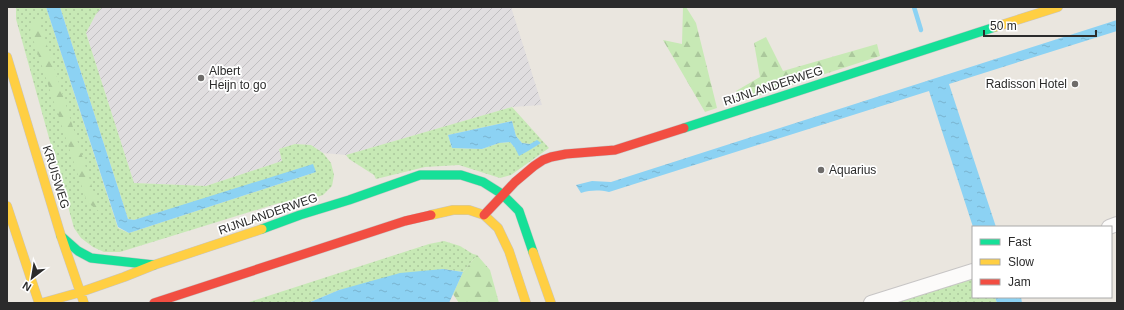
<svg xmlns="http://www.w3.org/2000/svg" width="1124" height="310" font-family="Helvetica,sans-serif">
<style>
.industrial{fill:url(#industrial-furrows)}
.grass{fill:url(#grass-dots);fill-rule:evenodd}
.forest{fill:url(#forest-firs)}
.water{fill:url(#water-ripples)}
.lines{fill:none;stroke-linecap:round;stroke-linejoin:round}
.stream{stroke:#8cd2f3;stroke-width:4.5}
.street-casing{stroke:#c7c5c5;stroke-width:16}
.fast-casing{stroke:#c7c5c5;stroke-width:10}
.slow-casing{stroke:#c7c5c5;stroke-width:10}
.jam-casing{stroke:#c7c5c5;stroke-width:10}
.street{stroke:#fcfbfa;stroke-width:14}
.fast{stroke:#16e098;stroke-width:9}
.slow{stroke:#ffcf43;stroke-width:9}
.jam{stroke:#f24e42;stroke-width:9}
.poi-dot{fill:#6e6c6a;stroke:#fff;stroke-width:1.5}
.labels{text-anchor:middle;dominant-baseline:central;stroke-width:3.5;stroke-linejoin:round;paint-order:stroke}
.poi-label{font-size:12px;fill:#2b2b2b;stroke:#fff;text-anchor:start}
.street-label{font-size:12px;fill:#2b2b2b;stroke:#fff}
</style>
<defs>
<pattern id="industrial-furrows" width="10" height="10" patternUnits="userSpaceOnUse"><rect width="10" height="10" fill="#e0dddf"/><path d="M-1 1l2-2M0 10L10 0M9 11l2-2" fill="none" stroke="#c0bec0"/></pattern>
<pattern id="grass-dots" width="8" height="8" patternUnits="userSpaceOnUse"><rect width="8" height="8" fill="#c7e9b5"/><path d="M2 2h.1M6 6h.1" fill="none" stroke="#abc89c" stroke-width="1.8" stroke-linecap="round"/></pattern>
<pattern id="forest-firs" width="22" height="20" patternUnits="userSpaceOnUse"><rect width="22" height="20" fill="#c7e9b5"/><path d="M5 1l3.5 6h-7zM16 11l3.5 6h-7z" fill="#abc89c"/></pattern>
<pattern id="water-ripples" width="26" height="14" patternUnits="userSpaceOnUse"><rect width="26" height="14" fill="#8cd2f3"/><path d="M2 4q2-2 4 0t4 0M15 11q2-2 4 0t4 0" fill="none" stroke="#79b4d0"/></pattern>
</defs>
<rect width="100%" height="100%" fill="#eae6df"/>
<!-- industrial -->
<path class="industrial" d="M102,7H511L542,105L512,107L346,155L323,153L311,145L295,144L279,149L282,161L206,186L134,183L86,33L96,14Z"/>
<!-- grass -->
<path class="grass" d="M16,7H46L118,228L129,233L316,172L134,220L128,219L60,7H102L96,14L86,33L134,183L206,186L282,161L279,149L295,144L311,145L323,153L331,163L334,175L332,186L323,195L293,205L279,203L120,252H104L93,247L81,238L74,228L16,19Z
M512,107L549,148L511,175L500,178L459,165L425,167L376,179L374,175L349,159L346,155ZM512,121L516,136L522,143L530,144L515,148L510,142L499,143L482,149L452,148L448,135Z
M444,241L460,246L473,254L477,255L463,272L443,269L339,290L308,303H246L429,244Z
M973,276V297H995L997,303H887Z"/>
<!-- forest -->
<path class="forest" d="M683,7H686L696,23L717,108L705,112L663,40L682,44Z
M38,17L100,212L87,202L30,30Z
M766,37L783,71L877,44L880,56L736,103V91L760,77L754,43Z
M477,255L490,270L499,303H459L453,294L463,272Z"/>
<!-- water -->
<path class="water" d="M46,7H60L128,219L134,220L313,164L316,172L129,233L118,227Z
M1117,20V31L949,84L996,227H973L929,91L609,192C599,190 591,190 581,193L576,185L592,181L611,182Z
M512,121L516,136L522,143L530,144L537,140L541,143L528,151L519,156L515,148L510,142L499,143L482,149L452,148L448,135Z
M443,269L463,272L449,303H308L339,290L400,273Z
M995,297H1021L1022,303H997Z"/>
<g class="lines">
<!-- stream -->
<path class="stream" d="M914,7L921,30"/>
<!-- street casing -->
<g class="street-casing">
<path id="street" d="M1109,227L1117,224
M871,303L973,271"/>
</g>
<!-- fast casing -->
<g class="fast-casing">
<path id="fast" d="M684,128L995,27
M262,229L300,215L349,200L420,175H461L483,182L502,194L519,211L533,252
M61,236L78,251L91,258L154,265"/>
</g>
<!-- slow casing -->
<g class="slow-casing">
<path id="slow" d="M995,27L1058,7
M7,57L61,236L84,303
M7,206L39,303
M431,215L453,210H469L484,215L498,228L509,251L526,303
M533,252L551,303
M42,303L81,292L124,277L154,265L262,229"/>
</g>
<!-- jam casing -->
<g class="jam-casing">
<path id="jam" d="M484,215L515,182L534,166L543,160L551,157L566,154L615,150L684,128
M154,303L405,221L431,215"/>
</g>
<!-- street -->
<use href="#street" class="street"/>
<!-- fast -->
<use href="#fast" class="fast"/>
<!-- slow -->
<use href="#slow" class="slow"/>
<!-- jam -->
<use href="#jam" class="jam"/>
</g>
<!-- markers -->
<g class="poi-dot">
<circle cx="201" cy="78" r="4"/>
<circle cx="1075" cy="84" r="4"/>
<circle cx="821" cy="170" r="4"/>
</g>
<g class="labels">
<!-- poi labels -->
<g class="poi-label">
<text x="209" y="71">Albert<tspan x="209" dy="14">Heijn to go</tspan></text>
<text x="1067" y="84" text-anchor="end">Radisson Hotel</text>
<text x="829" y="170">Aquarius</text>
</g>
<!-- street labels -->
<g class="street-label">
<text transform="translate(773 86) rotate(-18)">RIJNLANDERWEG</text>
<text transform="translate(56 177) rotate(73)">KRUISWEG</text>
<text transform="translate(268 214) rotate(-19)">RIJNLANDERWEG</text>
</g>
</g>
<!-- border -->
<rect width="1124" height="310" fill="none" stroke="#2b2b2b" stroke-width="16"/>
<!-- legend -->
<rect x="972" y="226" width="140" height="72" fill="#ffffff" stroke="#aaaaaa"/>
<rect x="980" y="239" width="20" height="6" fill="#16e098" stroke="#aaaaaa"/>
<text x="1008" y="246" font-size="12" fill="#2b2b2b">Fast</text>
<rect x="980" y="259" width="20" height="6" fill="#ffcf43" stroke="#aaaaaa"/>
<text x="1008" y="266" font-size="12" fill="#2b2b2b">Slow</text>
<rect x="980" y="279" width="20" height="6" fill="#f24e42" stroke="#aaaaaa"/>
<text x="1008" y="286" font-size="12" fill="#2b2b2b">Jam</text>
<!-- north arrow -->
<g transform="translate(32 278) rotate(211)" stroke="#ffffff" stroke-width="3" paint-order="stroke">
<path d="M0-3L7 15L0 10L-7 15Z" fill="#2b2b2b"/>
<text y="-6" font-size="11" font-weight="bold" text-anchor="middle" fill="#2b2b2b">N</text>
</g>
<!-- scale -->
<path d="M984 30v6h112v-6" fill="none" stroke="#2b2b2b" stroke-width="2"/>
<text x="990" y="30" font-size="12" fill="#2b2b2b" stroke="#ffffff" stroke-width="3" paint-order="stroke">50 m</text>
</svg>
